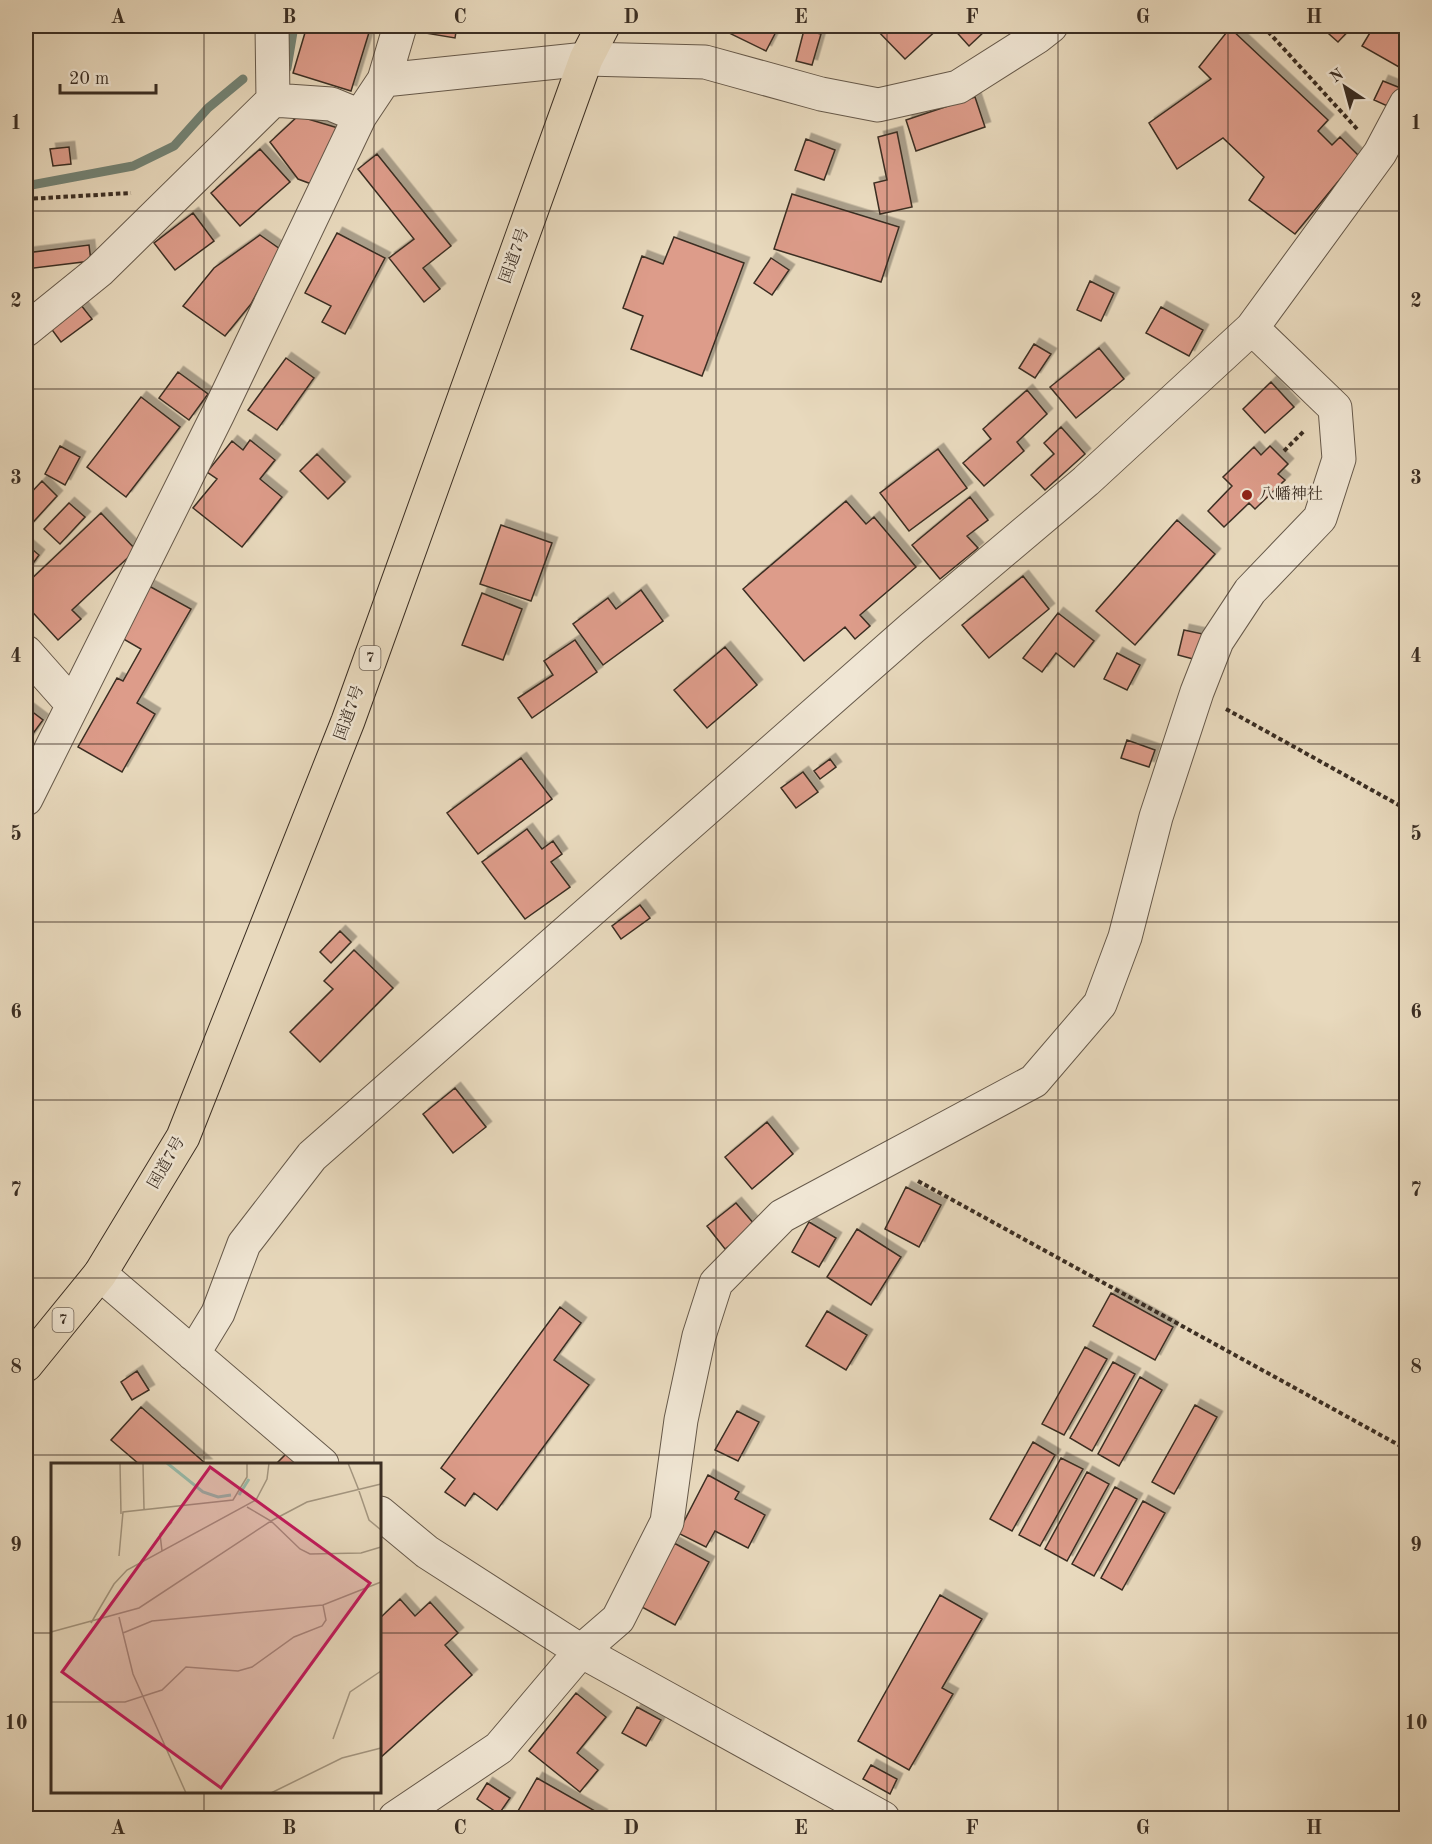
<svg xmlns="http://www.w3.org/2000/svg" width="1432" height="1844" font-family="'Old Standard TT','Noto Serif JP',serif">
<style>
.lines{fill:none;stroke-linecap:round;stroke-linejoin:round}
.stream{stroke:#738375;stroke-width:9}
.building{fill:#dd9c8a;stroke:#3b2e23;stroke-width:1.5;filter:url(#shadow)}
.minor-casing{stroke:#66594a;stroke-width:35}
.trunk-casing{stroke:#3b2e23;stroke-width:35}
.path{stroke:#3b2e23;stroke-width:4;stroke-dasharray:4.5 3;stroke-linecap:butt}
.minor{stroke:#f0e6d4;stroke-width:33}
.trunk{stroke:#e8d9bd;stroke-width:33}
.grid{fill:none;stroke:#3b2e23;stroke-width:1.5;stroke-opacity:0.55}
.poi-dot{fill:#8f2418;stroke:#f0e6d4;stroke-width:2}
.labels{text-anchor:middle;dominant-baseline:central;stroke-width:5;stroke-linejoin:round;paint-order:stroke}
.shield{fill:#f0e6d4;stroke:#716558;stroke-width:1.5}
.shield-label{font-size:15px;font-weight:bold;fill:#3b2e23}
.street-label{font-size:16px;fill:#3b2e23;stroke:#f0e6d4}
.poi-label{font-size:16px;fill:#3b2e23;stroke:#f0e6d4;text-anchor:start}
.inset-river{fill:none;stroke:#98bbab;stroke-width:3}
.inset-road{fill:none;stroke:#a3957f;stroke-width:1.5}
.view{fill:#c2185b;fill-opacity:0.15;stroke:#c2185b;stroke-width:3}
.inset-edge{fill:none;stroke:#3b2e23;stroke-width:3}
.neatline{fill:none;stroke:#3b2e23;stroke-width:2}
.grid-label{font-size:20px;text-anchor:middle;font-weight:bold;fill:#3b2e23}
</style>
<defs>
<filter id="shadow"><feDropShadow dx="5.5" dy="-5.5" stdDeviation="0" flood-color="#0004"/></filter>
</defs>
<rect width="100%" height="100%" fill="#e8d9bd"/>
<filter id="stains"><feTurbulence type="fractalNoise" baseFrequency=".00333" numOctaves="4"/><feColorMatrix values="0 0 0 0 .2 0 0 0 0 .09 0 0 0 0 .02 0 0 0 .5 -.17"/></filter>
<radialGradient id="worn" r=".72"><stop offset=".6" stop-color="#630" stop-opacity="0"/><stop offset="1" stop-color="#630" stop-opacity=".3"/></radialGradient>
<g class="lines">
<!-- stream -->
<path class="stream" d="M287,68L294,26
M26,186L133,166L174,146L208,108L243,79"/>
</g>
<!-- building -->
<path class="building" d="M307,26H371L351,91L293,73Z
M426,26H457L455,38L425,33Z
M732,26H779L766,51L729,33Z
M873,26H941L905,59Z
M951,26H984L987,29L969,46Z
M1320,26H1353L1338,42Z
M1374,26L1406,27V71L1362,46Z
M1230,28L1328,120L1318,131L1332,145L1340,137L1359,156L1295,234L1249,200L1264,177L1223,138L1177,169L1149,123L1211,79L1199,67Z
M804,30L821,34L812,65L796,61Z
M1383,81L1403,89L1394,109L1374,100Z
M975,97L985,127L916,151L906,120Z
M298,116L338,128L314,185L298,179L270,142Z
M897,132L912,207L880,214L874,183L887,180L878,137Z
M806,139L835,150L824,180L795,170Z
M69,147L71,164L53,166L50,149Z
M260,149L290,182L240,226L211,193Z
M377,154L451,246L423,268L440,289L424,302L389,258L414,239L358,169Z
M792,194L899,227L881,282L774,249Z
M193,213L214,241L175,270L154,243Z
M337,233L385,258L345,334L322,322L331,306L305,293Z
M260,235L280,249L251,304L225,336L183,306L214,268Z
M674,237L744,263L702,376L631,349L643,316L623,308L642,256L663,264Z
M89,245L91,261L26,269V253Z
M771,258L789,270L772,295L754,283Z
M1090,281L1114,293L1101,321L1077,310Z
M77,300L92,319L61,342L47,323Z
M1161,307L1203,330L1189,356L1146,333Z
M1034,344L1051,354L1035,378L1019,368Z
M1099,348L1124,379L1076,418L1050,387Z
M286,358L314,378L277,430L248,410Z
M178,372L208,394L189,420L159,398Z
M1271,382L1294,407L1265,433L1243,409Z
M1027,390L1047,414L1017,442L1024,451L984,486L963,463L991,439L983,429Z
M141,397L180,427L126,497L87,467Z
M1061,427L1085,454L1045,490L1031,475L1054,454L1044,443Z
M250,440L275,460L260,479L282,497L242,547L193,508L217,479L207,472L232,441L243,450Z
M60,446L80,457L65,485L45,474Z
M1270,446L1288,464L1278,474L1285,480L1255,509L1249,503L1224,527L1208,511L1232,486L1223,477L1254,447L1261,455Z
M938,449L967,488L909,531L880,493Z
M317,454L345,482L328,499L300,471Z
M42,481L57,496L26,530V498Z
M970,497L988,520L967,536L978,548L940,579L912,545Z
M846,501L866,524L874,517L916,567L860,615L870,626L855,639L845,627L804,661L743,589Z
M69,503L85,517L60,544L44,529Z
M101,513L136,550L72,610L81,619L58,640L26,605V584Z
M1177,520L1215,554L1135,645L1096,611Z
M501,525L552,543L531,601L480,584Z
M26,544L39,555L26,573Z
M1023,576L1049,609L989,658L962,625Z
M149,586L191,609L137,703L155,714L122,772L78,747L117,678L123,681L141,649L120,637Z
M641,590L663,621L603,665L573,624L608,598L616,609Z
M482,593L522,609L503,660L462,645Z
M1058,613L1094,641L1074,667L1056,653L1042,672L1023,658Z
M1184,630L1203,634L1197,660L1178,655Z
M575,640L597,672L532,718L518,698L553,675L544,661Z
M725,647L757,685L707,728L674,690Z
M1117,653L1140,665L1127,690L1104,679Z
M26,707L43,720L26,743Z
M1127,740L1155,750L1149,767L1121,758Z
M521,758L552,799L478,854L447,813Z
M830,759L836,767L820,779L814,771Z
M803,772L818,792L796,808L781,788Z
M527,829L542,849L553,841L562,854L551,862L570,887L525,919L482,862Z
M640,905L650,918L621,939L612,926Z
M340,931L351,942L331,963L320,952Z
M354,950L393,988L320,1062L290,1032L333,989L324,981Z
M455,1088L486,1127L453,1153L423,1114Z
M767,1122L793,1154L752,1189L725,1157Z
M906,1187L941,1205L919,1247L885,1229Z
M736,1203L755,1225L725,1249L707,1226Z
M809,1222L836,1238L819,1267L792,1252Z
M857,1229L901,1257L871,1305L827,1277Z
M1111,1293L1173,1327L1155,1360L1093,1326Z
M560,1307L581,1323L554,1360L589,1385L497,1510L474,1493L465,1506L445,1492L455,1479L441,1468Z
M827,1311L867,1335L846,1370L806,1346Z
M1085,1347L1107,1359L1064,1435L1042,1424Z
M1113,1362L1135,1374L1092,1451L1070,1438Z
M137,1371L149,1390L132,1400L121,1382Z
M1140,1377L1162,1390L1119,1466L1098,1454Z
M1195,1405L1217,1417L1174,1494L1152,1482Z
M141,1407L206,1464H139L111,1440Z
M737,1411L759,1422L738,1461L715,1450Z
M1033,1442L1055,1455L1012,1531L990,1519Z
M289,1451L303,1464H276Z
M1061,1458L1083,1469L1040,1546L1019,1535Z
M1087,1472L1109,1484L1067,1561L1045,1549Z
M708,1475L739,1492L735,1499L765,1515L748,1548L715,1531L706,1547L678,1533Z
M1115,1487L1137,1499L1094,1576L1072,1564Z
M1143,1501L1165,1513L1122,1590L1101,1578Z
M674,1543L709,1562L675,1625L640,1606Z
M940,1595L982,1619L942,1688L953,1694L909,1770L858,1741Z
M400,1599L415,1616L430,1602L458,1633L445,1645L472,1675L380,1758V1618Z
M576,1693L606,1717L577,1753L598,1770L580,1792L529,1751Z
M637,1707L661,1720L646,1746L622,1733Z
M871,1765L897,1779L890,1794L863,1779Z
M537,1778L602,1815L600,1818H514Z
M487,1783L510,1798L499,1814L477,1799Z"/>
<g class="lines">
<!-- minor casing -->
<g class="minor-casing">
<path id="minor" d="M384,80L586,59L705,62L821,94L878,105L958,87L1037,37L1051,26
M273,100L331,104L360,116
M26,330L99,271L273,100L272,26
M26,652L73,705
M26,799L218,414L360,116L384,80L400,26
M100,1274L322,1464
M193,1354L218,1313L244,1244L312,1156L912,628L1086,481L1252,328L1380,153L1406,104
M380,1513L427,1552L581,1651L883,1818
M395,1818L499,1748L581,1651L618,1619L667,1522L681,1420L699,1336L716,1283L782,1216L1034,1081L1100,1004L1125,937L1156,817L1197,692L1217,641L1250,591L1320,518L1339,459L1335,408L1252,328"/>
</g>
<!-- trunk casing -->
<g class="trunk-casing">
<path id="trunk" d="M26,1365L100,1274L183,1137L348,721L586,59L603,26"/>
</g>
<!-- path -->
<path class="path" d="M1263,26L1357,129
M26,199L131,193
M1284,451L1305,430
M1226,709L1406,809
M918,1181L1406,1449"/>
<!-- minor -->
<use href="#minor" class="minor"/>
<!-- trunk -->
<use href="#trunk" class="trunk"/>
</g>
<!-- grid -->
<path class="grid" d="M204,26V1464M374,26V1464M545,26V1818M716,26V1818M887,26V1818M1058,26V1818M1228,26V1818M26,211H1406M26,389H1406M26,566H1406M26,744H1406M26,922H1406M26,1100H1406M26,1278H1406M26,1455H1406M26,1633H52M380,1633H1406M204,1792V1818M374,1792V1818"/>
<!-- markers -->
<circle class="poi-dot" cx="1247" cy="495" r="6"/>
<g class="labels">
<!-- shield labels -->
<g class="shield">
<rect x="359.5" y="646" width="21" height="24" rx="4.5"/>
<rect x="52.5" y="1308" width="21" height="24" rx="4.5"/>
</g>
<g class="shield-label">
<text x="370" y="658">7</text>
<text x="63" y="1320">7</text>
</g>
<!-- street labels -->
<g class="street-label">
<text transform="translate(515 256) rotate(-70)">国道7号</text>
<text transform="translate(350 713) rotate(-70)">国道7号</text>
<text transform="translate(167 1163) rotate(-60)">国道7号</text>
</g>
<!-- poi labels -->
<g class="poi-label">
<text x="1259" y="495">八幡神社</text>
</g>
</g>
<!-- overview -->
<g transform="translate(51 1463)">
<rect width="330" height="330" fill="#e8d9bd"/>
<path class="inset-river" d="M116,0L152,29L167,34L180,32M188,32L198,16"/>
<path class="inset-road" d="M69,0L70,51M297,0L307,25M92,1L93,46M307,25L318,57L330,67M196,44L220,58L249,86L259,91L310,90L330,84M111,88L109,71L121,59M68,93L72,49L182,37L196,14V0M68,154L82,211L135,330M40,160L63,121L76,107L205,37L216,16L218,0M0,169L88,145L220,58L256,39L330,21M72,170L101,158L272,142L330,119M0,239H74L111,227L135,204L187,208L201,204L243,174L271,163L275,157L272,142M282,276L299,229L330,208M220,330L291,295L330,285"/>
<path class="view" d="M159,4L319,120L170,325L11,209Z"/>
<rect width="330" height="330" class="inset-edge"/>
</g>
<!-- margin -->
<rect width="1432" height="1844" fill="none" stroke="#e8d9bd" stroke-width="66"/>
<!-- north arrow -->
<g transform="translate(1345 87) rotate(324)" stroke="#f0e6d4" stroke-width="4.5" paint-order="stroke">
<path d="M0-4.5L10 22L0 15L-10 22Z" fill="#3b2e23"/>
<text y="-9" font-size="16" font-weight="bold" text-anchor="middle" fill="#3b2e23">N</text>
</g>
<!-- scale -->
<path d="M60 84v9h96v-9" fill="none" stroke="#3b2e23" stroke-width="3"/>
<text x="69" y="84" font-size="18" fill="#3b2e23" stroke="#f0e6d4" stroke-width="4.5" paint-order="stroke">20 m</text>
<rect x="33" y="33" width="1366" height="1778" class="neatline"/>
<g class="grid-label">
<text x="118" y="23">A</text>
<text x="289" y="23">B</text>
<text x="460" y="23">C</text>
<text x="631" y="23">D</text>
<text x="801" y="23">E</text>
<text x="972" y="23">F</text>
<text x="1143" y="23">G</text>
<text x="1314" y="23">H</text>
<text x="16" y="129">1</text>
<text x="1416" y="129">1</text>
<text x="16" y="307">2</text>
<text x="1416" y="307">2</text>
<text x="16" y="484">3</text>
<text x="1416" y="484">3</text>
<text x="16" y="662">4</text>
<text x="1416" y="662">4</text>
<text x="16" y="840">5</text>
<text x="1416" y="840">5</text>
<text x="16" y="1018">6</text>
<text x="1416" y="1018">6</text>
<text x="16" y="1196">7</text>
<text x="1416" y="1196">7</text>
<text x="16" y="1373">8</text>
<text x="1416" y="1373">8</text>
<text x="16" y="1551">9</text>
<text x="1416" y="1551">9</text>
<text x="16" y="1729">10</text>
<text x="1416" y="1729">10</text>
<text x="118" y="1834">A</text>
<text x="289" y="1834">B</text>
<text x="460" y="1834">C</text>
<text x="631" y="1834">D</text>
<text x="801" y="1834">E</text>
<text x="972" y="1834">F</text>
<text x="1143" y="1834">G</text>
<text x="1314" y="1834">H</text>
</g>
<rect width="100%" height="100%" filter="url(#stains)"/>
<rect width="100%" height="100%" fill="url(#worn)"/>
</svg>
